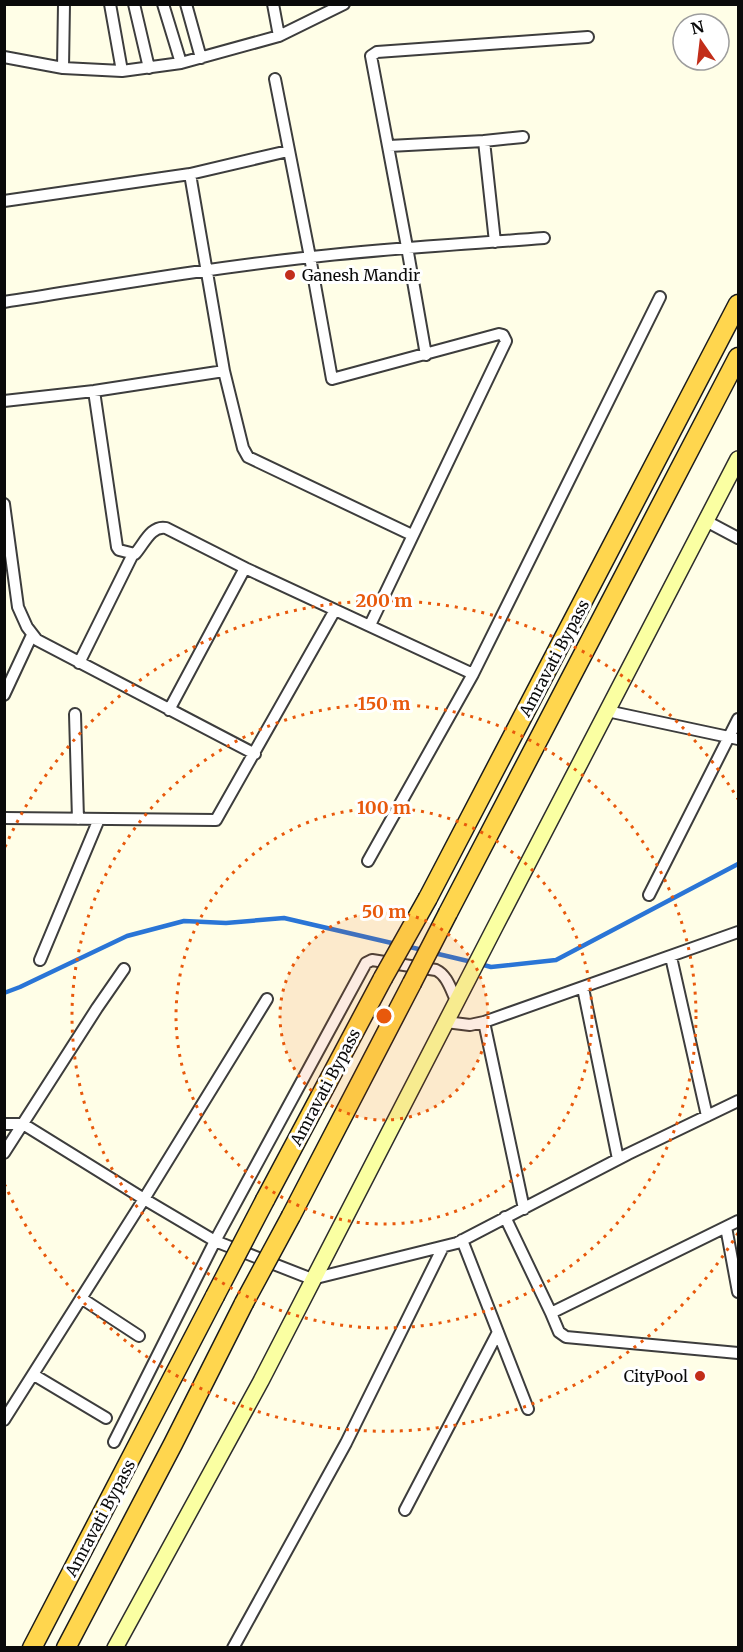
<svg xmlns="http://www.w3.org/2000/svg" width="743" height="1652" font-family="Merriweather,serif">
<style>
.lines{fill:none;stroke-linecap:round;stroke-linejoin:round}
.stream{stroke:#2a75d6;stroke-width:4.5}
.minor-casing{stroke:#3d3d3d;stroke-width:14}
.secondary-casing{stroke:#2c2c2c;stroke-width:18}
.trunk-casing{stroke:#1b1b1b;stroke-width:21}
.minor{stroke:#fff;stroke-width:10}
.secondary{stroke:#faffa2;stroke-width:15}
.trunk{stroke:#ffd64e;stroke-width:18}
.trunk-bridge-casing{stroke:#1b1b1b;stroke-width:21;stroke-linecap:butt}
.trunk-bridge{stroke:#ffd64e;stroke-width:18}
.ring{fill:none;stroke:#e8590c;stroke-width:3;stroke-dasharray:3 6}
.poi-dot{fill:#c22e1a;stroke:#fff;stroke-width:2}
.labels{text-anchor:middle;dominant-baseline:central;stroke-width:6;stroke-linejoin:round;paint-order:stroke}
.poi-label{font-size:16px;fill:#0a0a0a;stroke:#fff;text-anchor:start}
.street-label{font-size:16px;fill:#0a0a0a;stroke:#fff}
.centre{fill:#e8590c;stroke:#fff;stroke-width:3}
.ring-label{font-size:18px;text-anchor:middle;font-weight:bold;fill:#e8590c;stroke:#fff;stroke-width:6;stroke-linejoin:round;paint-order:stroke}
</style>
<rect width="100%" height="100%" fill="#fffee7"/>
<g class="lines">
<!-- stream -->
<path class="stream" d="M405,946L423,950
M434,953L472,962
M480,964L491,967L556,960L738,864
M4,993L20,987L127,936L184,921L226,923L284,918L396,944"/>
<!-- minor casing -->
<g class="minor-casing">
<path id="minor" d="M110,4L122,71
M134,4L149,68
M163,4L181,63
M186,4L201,58
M273,4L279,36
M4,57L63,68L122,71L181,63L279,36L344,4
M63,68L64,4
M275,79L310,257L332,379L499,334L503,335L506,341L370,625
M484,141L495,242
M389,146L484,141L523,137
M4,201L190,174L288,151
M4,302C107,286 209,268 312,257C389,248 466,244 544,238
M426,355L407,247L371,56L377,52L588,37
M224,371L243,448L248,457L412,535
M94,391L117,547L119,550L135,554C144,544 151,525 166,528L245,568L473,674
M4,401L94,391L224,371L190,174
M4,504L18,607L27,627L37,640L255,754
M706,521L738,538
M79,663L133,554
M4,695L32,635
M169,710L245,568
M607,711L738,739
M75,714L78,819
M4,818L216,820L335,610
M368,861L473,674L660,297
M649,895L738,719
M671,957L707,1116
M40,960L99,819
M583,988L618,1159
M446,1022L470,1025L484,1022L738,932
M484,1022L524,1209
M4,1124H23L144,1199L215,1241L312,1279L457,1243L628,1154L738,1101
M4,1153L97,1008L124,969
M505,1217L551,1313L738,1221
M726,1227L738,1292
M462,1240L528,1409
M81,1298L139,1336
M551,1313L559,1332L566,1337L738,1353
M34,1375L106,1418
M4,1420L144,1199L267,999
M114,1442L215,1241L366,963L372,960L436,970C447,975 451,990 456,1000
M405,1510L498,1332
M233,1648L346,1443L443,1247"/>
</g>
<!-- secondary casing -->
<g class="secondary-casing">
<path id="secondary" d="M115,1648L261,1381L496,925L738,459"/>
</g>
<!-- trunk casing -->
<g class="trunk-casing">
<path id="trunk" d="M428,898L738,304
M448,913L738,357
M265,1200L383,978
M291,1216L412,983
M32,1648L215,1296
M66,1648L173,1444L244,1303"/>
</g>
<!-- minor -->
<use href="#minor" class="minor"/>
<!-- secondary -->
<use href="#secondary" class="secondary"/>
<!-- trunk -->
<use href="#trunk" class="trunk"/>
<!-- trunk-bridge casing -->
<g class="trunk-bridge-casing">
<path id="trunk-bridge" d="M383,978L428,898
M412,983L448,913
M215,1296L265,1200
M244,1303L291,1216"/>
</g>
<!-- trunk-bridge -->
<use href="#trunk-bridge" class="trunk-bridge"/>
</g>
<!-- distance rings -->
<circle cx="384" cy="1016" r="104" fill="#e8590c" fill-opacity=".12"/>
<g class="ring">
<circle cx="384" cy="1016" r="104"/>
<circle cx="384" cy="1016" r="208"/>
<circle cx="384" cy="1016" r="312"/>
<path d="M738 1233A415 415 0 0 1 5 1185M5 847A415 415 0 0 1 738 799"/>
</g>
<!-- markers -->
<g class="poi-dot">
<circle cx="290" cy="275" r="6"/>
<circle cx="700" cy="1376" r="6"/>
</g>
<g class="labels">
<!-- poi labels -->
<g class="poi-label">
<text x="302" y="275">Ganesh Mandir</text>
<text x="688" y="1376" text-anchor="end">CityPool</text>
</g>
<!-- street labels -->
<g class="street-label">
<text transform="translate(554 658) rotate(-62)">Amravati Bypass</text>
<text transform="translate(325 1087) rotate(-62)">Amravati Bypass</text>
<text transform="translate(100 1518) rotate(-62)">Amravati Bypass</text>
</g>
</g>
<circle cx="384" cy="1016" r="9" class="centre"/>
<g class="ring-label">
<text x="384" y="607">200 m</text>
<text x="384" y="710">150 m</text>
<text x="384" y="814">100 m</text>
<text x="384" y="918">50 m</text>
</g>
<!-- border -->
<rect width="743" height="1652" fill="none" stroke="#0a0a0a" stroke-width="12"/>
<!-- north arrow -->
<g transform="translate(701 42) rotate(346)"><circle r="28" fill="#ffffff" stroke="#9d9d9d" stroke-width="1.5"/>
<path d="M0-4.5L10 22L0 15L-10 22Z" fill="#c22e1a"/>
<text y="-9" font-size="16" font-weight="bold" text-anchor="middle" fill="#0a0a0a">N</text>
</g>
</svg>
